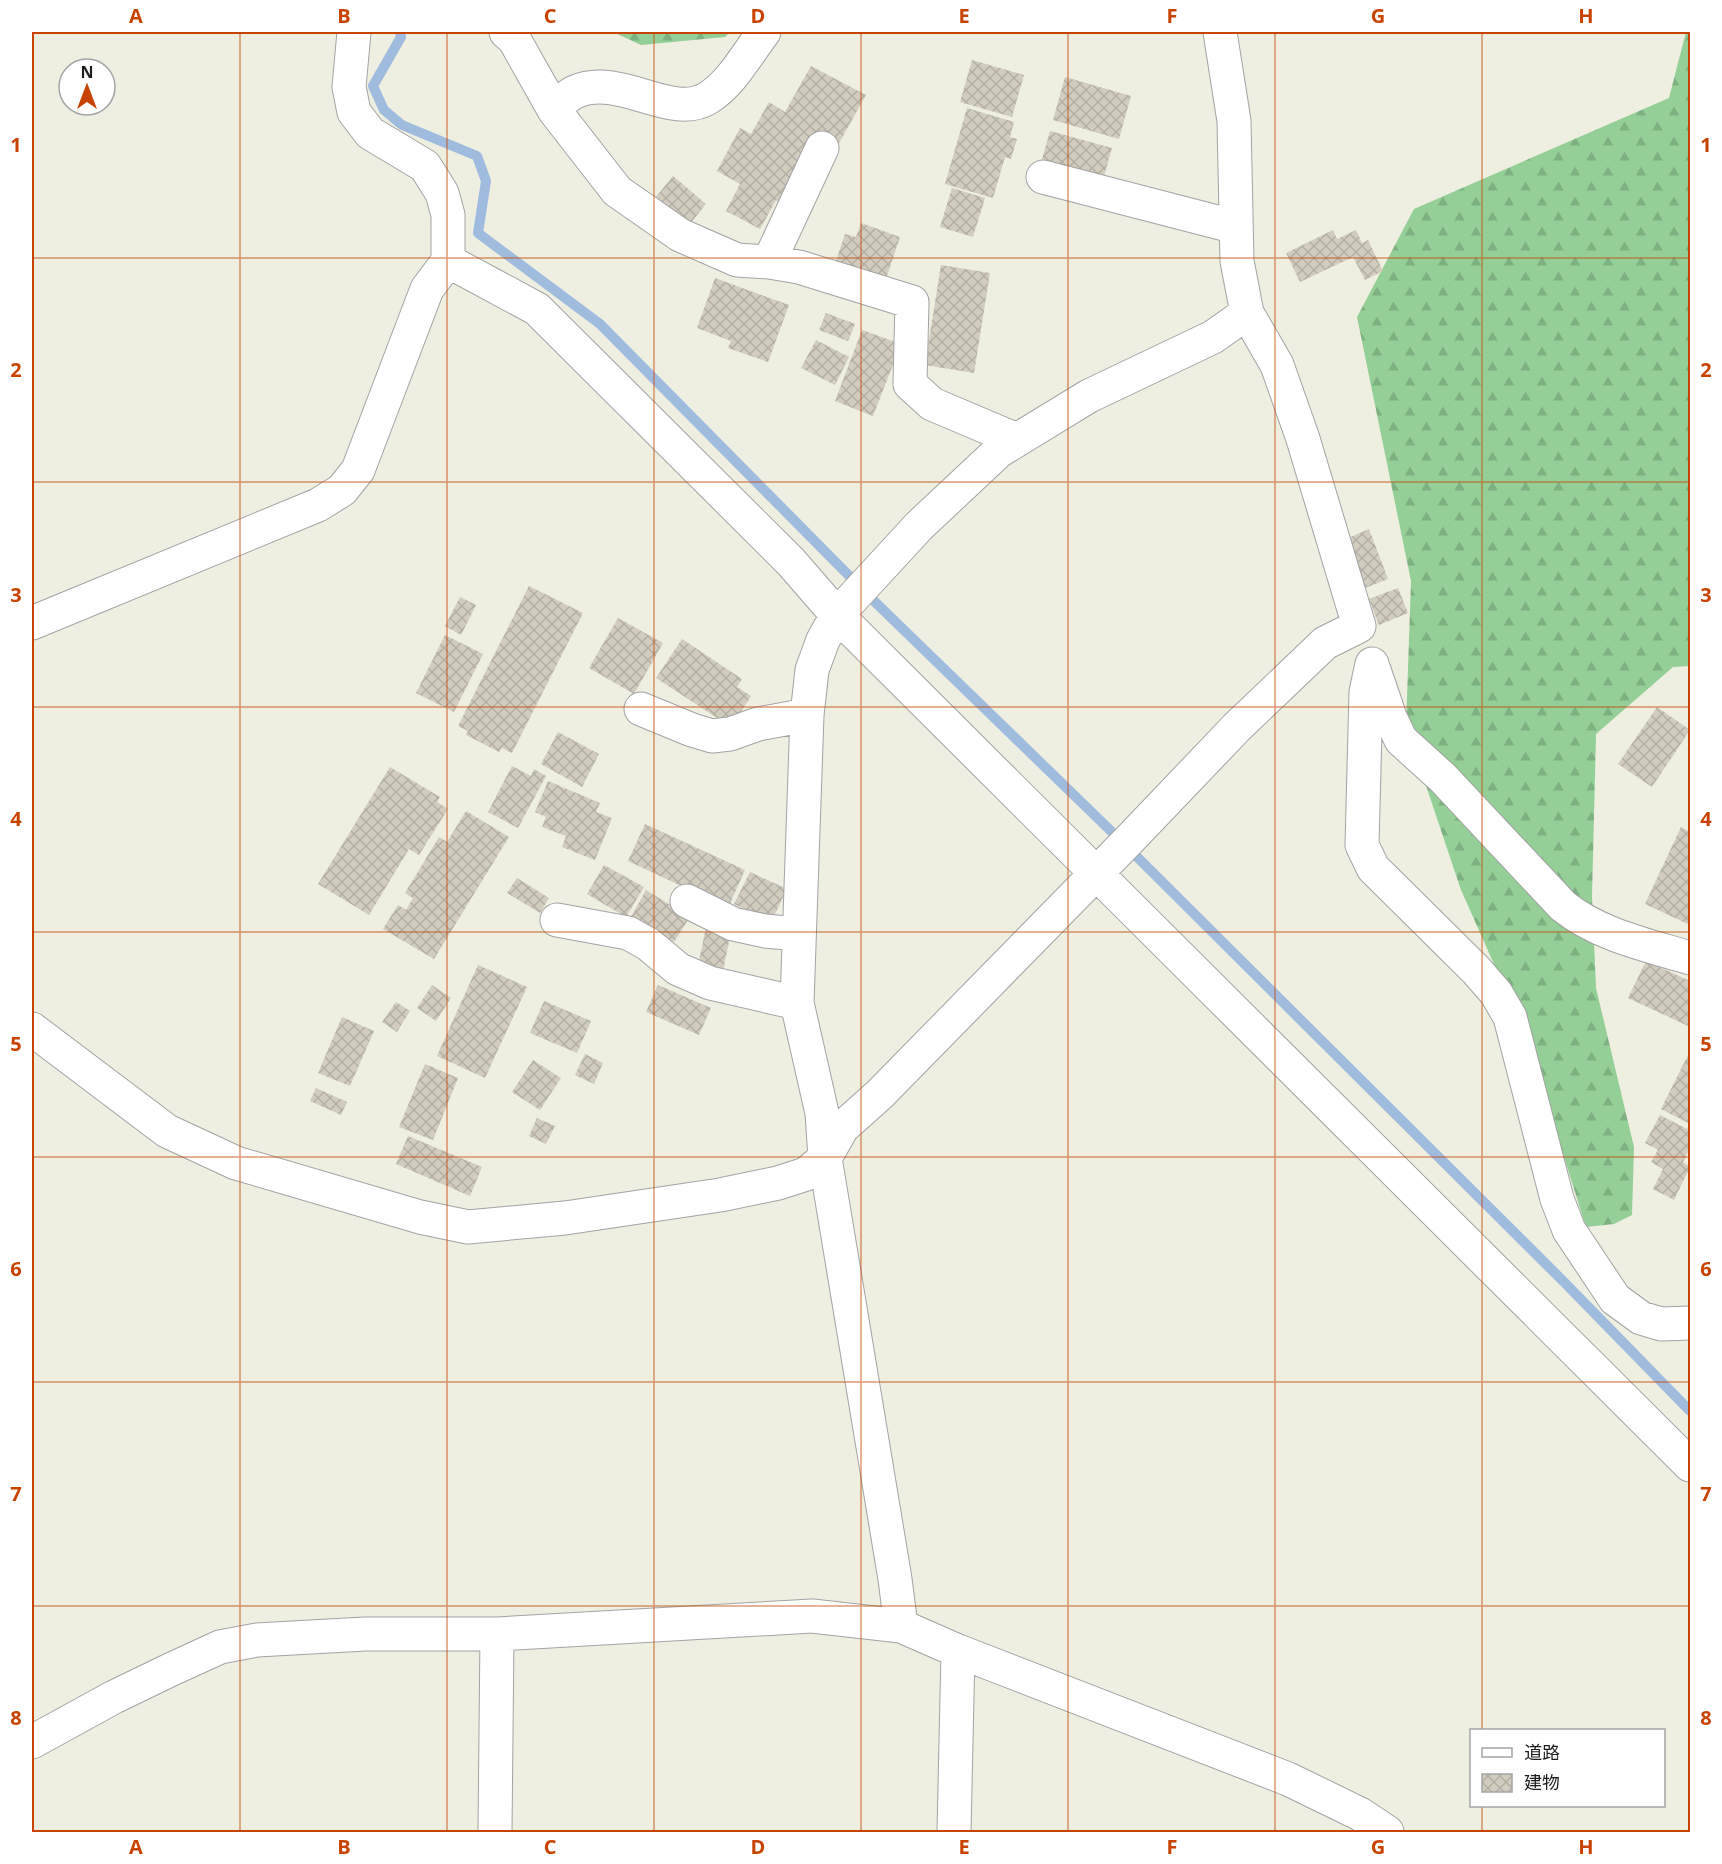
<svg xmlns="http://www.w3.org/2000/svg" width="1722" height="1864" font-family="'Open Sans','Noto Sans JP',sans-serif">
<style>
.forest{fill:url(#forest-firs)}
.lines{fill:none;stroke-linecap:round;stroke-linejoin:round}
.stream{stroke:#9fbbde;stroke-width:10}
.building{fill:url(#building-cross-hatch)}
.street-casing{stroke:#a3a3a3;stroke-width:35}
.street{stroke:#fff;stroke-width:33}
.grid{fill:none;stroke:#c84300;stroke-width:1.5;stroke-opacity:0.55}
.neatline{fill:none;stroke:#c84300;stroke-width:2}
.grid-label{font-size:20px;text-anchor:middle;font-weight:bold;fill:#c84300}
</style>
<defs>
<pattern id="forest-firs" width="22" height="20" patternUnits="userSpaceOnUse" patternTransform="scale(1.5)"><rect width="22" height="20" fill="#93cf96"/><path d="M5 1l3.5 6h-7zM16 11l3.5 6h-7z" fill="#7eb181"/></pattern>
<pattern id="building-cross-hatch" width="8" height="8" patternUnits="userSpaceOnUse" patternTransform="scale(1.5)"><rect width="8" height="8" fill="#d1ccbe"/><path d="M0 0l8 8M0 8l8-8" fill="none" stroke="#b3afa3"/></pattern>
</defs>
<rect width="100%" height="100%" fill="#eeeee1"/>
<!-- forest -->
<path class="forest" d="M613,32H730L725,37L641,45Z
M1686,32H1690V666L1673,667L1596,734L1592,897L1596,988L1634,1147L1632,1215L1614,1224L1586,1227L1526,1036L1461,890L1406,726L1411,581L1357,317L1414,209L1669,98Z"/>
<g class="lines">
<!-- stream -->
<path class="stream" d="M400,32L401,37L373,86L384,110L402,125L477,156L486,181L478,233L600,324L875,602L1112,832L1564,1282L1690,1411"/>
</g>
<!-- building -->
<path class="building" d="M972,60L1024,75L1012,117L960,102Z
M811,66L866,95L838,145L818,134L781,203L776,200L760,229L726,211L740,184L717,171L740,128L751,134L769,102L785,112Z
M1065,77L1131,96L1119,139L1053,120Z
M967,108L1014,122L1010,137L1017,139L1011,159L1005,157L993,198L945,184Z
M1050,131L1112,148L1103,180L1041,163Z
M673,176L706,204L689,225L656,197Z
M952,188L985,198L973,237L940,227Z
M861,223L900,237L886,279L836,261L845,234L856,237Z
M1333,230L1337,239L1356,230L1362,243L1368,240L1383,271L1365,280L1353,257L1300,282L1286,253Z
M941,265L990,273L974,373L925,365Z
M715,278L789,305L768,362L728,348L731,341L697,328Z
M826,313L855,324L848,341L819,330Z
M862,330L901,344L873,416L835,401Z
M816,340L849,357L835,385L801,368Z
M1369,529L1388,579L1365,588L1346,539Z
M529,586L583,613L512,753L502,748L499,752L466,735L468,731L458,726Z
M1398,588L1408,613L1379,625L1369,599Z
M460,597L476,605L461,635L445,626Z
M618,618L663,643L634,694L589,668Z
M445,635L483,654L454,712L416,693Z
M682,639L742,679L737,687L751,696L731,727L656,678Z
M1657,707L1690,730L1652,787L1618,764Z
M558,732L599,754L582,787L541,764Z
M512,766L531,776L534,769L546,776L518,828L488,812Z
M390,767L440,797L437,802L448,809L419,855L409,849L369,915L318,884Z
M548,781L600,803L596,812L612,818L595,860L562,847L566,836L542,827L546,817L535,812Z
M466,811L509,837L434,959L383,929L398,905L406,910L413,898L405,893L439,837L447,842Z
M645,824L745,870L728,908L628,861Z
M1681,827L1690,832V925L1645,904Z
M604,865L644,887L626,917L587,894Z
M750,872L787,889L771,922L734,904Z
M517,878L549,898L540,913L507,893Z
M646,890L690,917L674,942L631,917Z
M706,927L731,932L723,971L698,966Z
M1646,961L1690,981V1021L1688,1026L1628,998Z
M478,965L527,987L485,1078L437,1056Z
M432,985L451,998L436,1021L417,1008Z
M658,985L711,1008L699,1035L646,1012Z
M544,1001L591,1021L577,1053L530,1033Z
M396,1002L410,1011L397,1032L382,1022Z
M342,1017L374,1031L350,1086L318,1073Z
M1690,1051V1148L1683,1162L1690,1167L1674,1200L1653,1189L1663,1169L1651,1162L1658,1150L1645,1143L1660,1115L1687,1129L1690,1124L1661,1109Z
M585,1054L603,1063L594,1084L575,1075Z
M533,1060L561,1078L540,1110L512,1092Z
M425,1064L458,1078L433,1140L399,1127Z
M316,1088L347,1102L341,1115L310,1101Z
M537,1118L555,1126L546,1144L529,1136Z
M408,1136L482,1167L470,1196L396,1164Z"/>
<g class="lines">
<!-- street casing -->
<g class="street-casing">
<path id="street" d="M506,32L514,39L554,110L617,191L680,235L737,260L769,262L799,267L912,302L910,384L932,404L1017,440
M554,110C560,104 567,95 575,92C620,72 671,121 708,98C732,83 747,54 764,32
M1043,177L1236,227
M448,261L537,309L791,562L837,615L1690,1465
M769,262L822,148
M32,623L318,505L342,490L358,470L427,289L448,261V215L442,193L425,166L370,133L354,112L349,87L354,32
M1372,664L1366,692L1362,845L1373,868L1476,970L1496,993L1510,1017L1557,1199L1569,1230L1615,1299L1641,1318L1661,1324L1690,1323
M1374,670L1390,717L1401,740L1443,778L1563,906C1599,935 1647,945 1690,958
M641,709L692,730L712,736L730,734L758,724L807,715
M687,901L733,924L765,931L799,934
M557,920L628,933L648,944L678,969L710,983L797,1003
M32,1029L167,1131L236,1163L420,1217L468,1227L565,1218L720,1195L778,1183L806,1174L825,1158L842,1128L880,1094L1130,839L1237,727L1325,643L1359,626L1303,439L1277,365L1247,313
M901,1626L895,1579L825,1158L822,1113L797,1003L807,715L812,670L823,640L837,615L919,526L999,451L1089,396L1213,337L1247,313L1237,261L1234,121L1220,32
M32,1742L114,1697L172,1669L220,1647L257,1640L365,1634H497L812,1616L901,1626L958,1651L1288,1779L1360,1814L1387,1832
M495,1832L497,1634
M954,1832L958,1651"/>
</g>
<!-- street -->
<use href="#street" class="street"/>
</g>
<!-- grid -->
<path class="grid" d="M240,32V1832M447,32V1832M654,32V1832M861,32V1832M1068,32V1832M1275,32V1832M1482,32V1730M32,258H1690M32,482H1690M32,707H1690M32,932H1690M32,1157H1690M32,1382H1690M32,1606H1690M1482,1806V1832"/>
<!-- border -->
<rect width="1722" height="1864" fill="none" stroke="#ffffff" stroke-width="66"/>
<!-- legend -->
<rect x="1470" y="1729" width="195" height="78" fill="#ffffff" stroke="#a4a4a4" stroke-width="1.5"/>
<rect x="1482" y="1748" width="30" height="9" fill="#ffffff" stroke="#a4a4a4" stroke-width="1.5"/>
<text x="1524" y="1759" font-size="18" fill="#1c1c1c">道路</text>
<rect x="1482" y="1774" width="30" height="18" fill="url(#building-cross-hatch)" stroke="#a4a4a4" stroke-width="1.5"/>
<text x="1524" y="1789" font-size="18" fill="#1c1c1c">建物</text>
<!-- north arrow -->
<g transform="translate(87 87)"><circle r="28" fill="#ffffff" stroke="#a4a4a4" stroke-width="1.5"/>
<path d="M0-4.5L10 22L0 15L-10 22Z" fill="#c84300"/>
<text y="-9" font-size="16" font-weight="bold" text-anchor="middle" fill="#1c1c1c">N</text>
</g>
<rect x="33" y="33" width="1656" height="1798" class="neatline"/>
<g class="grid-label">
<text x="136" y="23">A</text>
<text x="344" y="23">B</text>
<text x="550" y="23">C</text>
<text x="758" y="23">D</text>
<text x="964" y="23">E</text>
<text x="1172" y="23">F</text>
<text x="1378" y="23">G</text>
<text x="1586" y="23">H</text>
<text x="16" y="152">1</text>
<text x="1706" y="152">1</text>
<text x="16" y="377">2</text>
<text x="1706" y="377">2</text>
<text x="16" y="602">3</text>
<text x="1706" y="602">3</text>
<text x="16" y="826">4</text>
<text x="1706" y="826">4</text>
<text x="16" y="1051">5</text>
<text x="1706" y="1051">5</text>
<text x="16" y="1276">6</text>
<text x="1706" y="1276">6</text>
<text x="16" y="1501">7</text>
<text x="1706" y="1501">7</text>
<text x="16" y="1725">8</text>
<text x="1706" y="1725">8</text>
<text x="136" y="1854">A</text>
<text x="344" y="1854">B</text>
<text x="550" y="1854">C</text>
<text x="758" y="1854">D</text>
<text x="964" y="1854">E</text>
<text x="1172" y="1854">F</text>
<text x="1378" y="1854">G</text>
<text x="1586" y="1854">H</text>
</g>
</svg>
